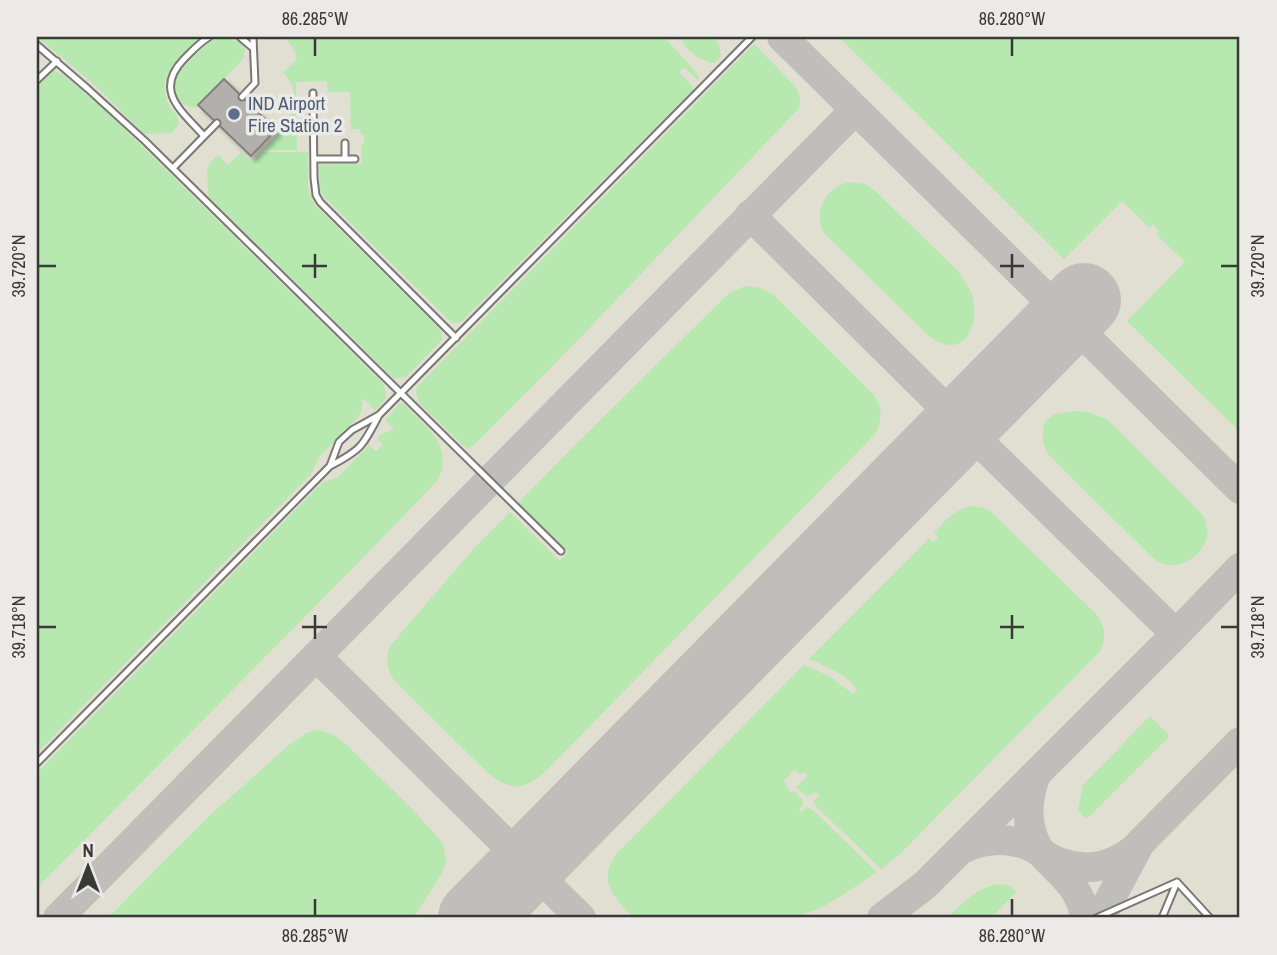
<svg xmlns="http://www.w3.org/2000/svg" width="1277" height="955" font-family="'Archivo Narrow',sans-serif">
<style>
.built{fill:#e1ded2}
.green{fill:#b6e8b0}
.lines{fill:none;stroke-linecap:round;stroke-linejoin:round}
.taxiway{stroke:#bfbeba;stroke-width:30}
.runway{stroke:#bfbeba;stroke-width:74}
.building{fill:#b1b0ac;stroke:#82817d;stroke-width:2;filter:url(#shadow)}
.lane-casing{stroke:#797874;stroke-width:9}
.lane{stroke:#fff;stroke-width:5}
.ticks{fill:none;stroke:#393937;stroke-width:2.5}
.service-dot{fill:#5c6f8a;stroke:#ebeae6;stroke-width:2.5}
.labels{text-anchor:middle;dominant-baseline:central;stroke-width:7;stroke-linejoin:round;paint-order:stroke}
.service-label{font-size:19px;fill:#4e5e75;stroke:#ebeae6;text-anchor:start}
.neatline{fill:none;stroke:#393937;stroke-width:2.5}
.ticks-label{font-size:18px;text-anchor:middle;fill:#393937}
</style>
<defs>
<filter id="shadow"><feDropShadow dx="5" dy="5" stdDeviation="2" flood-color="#0004"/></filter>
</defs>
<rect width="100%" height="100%" fill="#ebeae6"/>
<!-- built -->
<path class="built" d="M37,37H1240V918H37Z"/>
<!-- green -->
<path class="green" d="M37,37H201C184,53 158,72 166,98C168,106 174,111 178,118V125L172,133L144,134L96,86Z
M281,37H664L696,72L699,77L698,80L683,67L679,72L694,89L461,322L452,323L323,196L320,187L319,166L321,164H362L361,145L364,144V135L361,134L360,129H351L350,92H328L327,81L296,82L297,150H262L279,133L278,130C281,125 286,121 289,116C298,100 295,84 283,73L297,59C295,49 290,41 281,37Z
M680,37H714L719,45L721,57L714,63C699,61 687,51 680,37Z
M839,37H1240V432L1127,321L1185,262L1156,234L1159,231L1153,224L1150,228L1122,201L1064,259Z
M226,38L239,42L245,49L244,58L197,107C179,109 169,92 177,76C182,67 205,44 214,40C218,38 222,38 226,38Z
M754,44L795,86L799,95L801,106L578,340L500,419L473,446L467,449L419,403L416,392L417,387Z
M53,70L62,74L107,112L381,381C389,393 387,402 375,410L363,398L361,412L359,416L319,457L312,473L37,753V84Z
M241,152L251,162L261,152H308V189L314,204L440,329L442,336L441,341L406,377L393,378L208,196L207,166L218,155L228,165Z
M850,182L865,184L874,190L952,265C959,273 967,282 971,292C982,324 964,363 929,336L823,232C814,209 826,187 850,182Z
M745,286L758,287L774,295L874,395C883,408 882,419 876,433L547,770C524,790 513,793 488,773L394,680C387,669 385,659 390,646L477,545L510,512L560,561L568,551L518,503L575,445L729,293Z
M400,403L404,404C426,427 456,447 437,481L356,565L37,888V773L322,483L338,477L369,445L376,451L383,445L377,438C384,431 391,432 394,429L385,420Z
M1075,411L1088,412L1108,420L1203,515C1206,522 1208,530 1207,537C1203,555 1182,569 1164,564C1158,562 1154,558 1150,555L1049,455C1042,445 1041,433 1045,422L1055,414Z
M972,506L984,508L990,511L1096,614C1105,626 1107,638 1100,651L898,856L881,869L814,804L813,802L819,795L816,792L807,797L796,787L806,778L807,775L805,772L800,774L794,770L784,781L790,792L794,791L803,800V804L799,810L801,812L807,807L813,810L877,872L841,896L824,906L794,918H634C613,897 596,880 618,852L804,665L829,676L853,694L857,690C848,675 825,666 809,659L929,538L932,543L938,538L934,533C945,521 955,509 972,506Z
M1150,716L1170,736L1087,819L1083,816L1078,810L1083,785Z
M318,730L332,734L347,745L414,811L443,843L446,862L441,875L413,918H108L206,819L289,745L306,733Z
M1000,884L1010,886L1017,891L991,918H947C963,904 977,886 1000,884Z"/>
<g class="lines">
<!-- taxiway -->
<path class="taxiway" d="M782,37L1240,489
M750,215L962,425L1176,634
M316,656L581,918
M1036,774C1026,801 1024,832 1044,856C1063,876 1081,888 1085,918
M962,849C983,839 1005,837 1027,845C1039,850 1048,859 1061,863C1089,873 1116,865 1138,846
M58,918L855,110
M882,918L925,885L1176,634L1240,568
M1100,918L1140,843L1240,742"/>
<!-- runway -->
<path class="runway" d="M475,918L1084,300"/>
</g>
<!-- building -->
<path class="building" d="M224,79L276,130L251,156L198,105Z"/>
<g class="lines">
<!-- lane casing -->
<g class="lane-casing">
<path id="lane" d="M240,37L253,48
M37,45L88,89L145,141L561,551
M37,80L57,61
M313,93L314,178L316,195L320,202L456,338
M242,97L255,83L253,37
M204,136C182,111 153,91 184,59C192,51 199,43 209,37
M345,143V159
M314,159H355
M173,168L217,123
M330,466L339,442L352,430L379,415
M37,763L330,466C361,450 363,446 379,415L752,37
M1177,882L1210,918
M1096,918L1177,882
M1162,918L1177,882"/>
</g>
<!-- lane -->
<use href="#lane" class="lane"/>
</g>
<!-- ticks -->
<path class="ticks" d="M315,38V56M1012,38V56M315,254V278M1012,254V278M38,266H56M302,266H327M1000,266H1024M1221,266H1238M315,615V639M1012,615V639M38,627H56M302,627H327M1000,627H1024M1221,627H1238M315,899V916M1012,899V916"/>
<!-- markers -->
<circle class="service-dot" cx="234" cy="114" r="7"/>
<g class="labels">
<!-- service labels -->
<g class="service-label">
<text x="248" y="103">IND Airport<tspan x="248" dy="22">Fire Station 2</tspan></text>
</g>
</g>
<!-- border -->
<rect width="1277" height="955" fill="none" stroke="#ebeae6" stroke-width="77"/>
<!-- north arrow -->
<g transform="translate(88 867)" stroke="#ebeae6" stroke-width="5" paint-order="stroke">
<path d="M0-5L12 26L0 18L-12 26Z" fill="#393937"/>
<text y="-10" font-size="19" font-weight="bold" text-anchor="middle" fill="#393937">N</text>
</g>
<rect x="38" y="38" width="1200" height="878" class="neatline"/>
<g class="ticks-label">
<text x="315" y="25">86.285°W</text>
<text x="1012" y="25">86.280°W</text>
<text transform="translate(19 266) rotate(-90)" y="6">39.720°N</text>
<text transform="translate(1258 266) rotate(-90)" y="6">39.720°N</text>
<text transform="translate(19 627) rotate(-90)" y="6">39.718°N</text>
<text transform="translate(1258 627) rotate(-90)" y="6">39.718°N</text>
<text x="315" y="942">86.285°W</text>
<text x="1012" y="942">86.280°W</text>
</g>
</svg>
